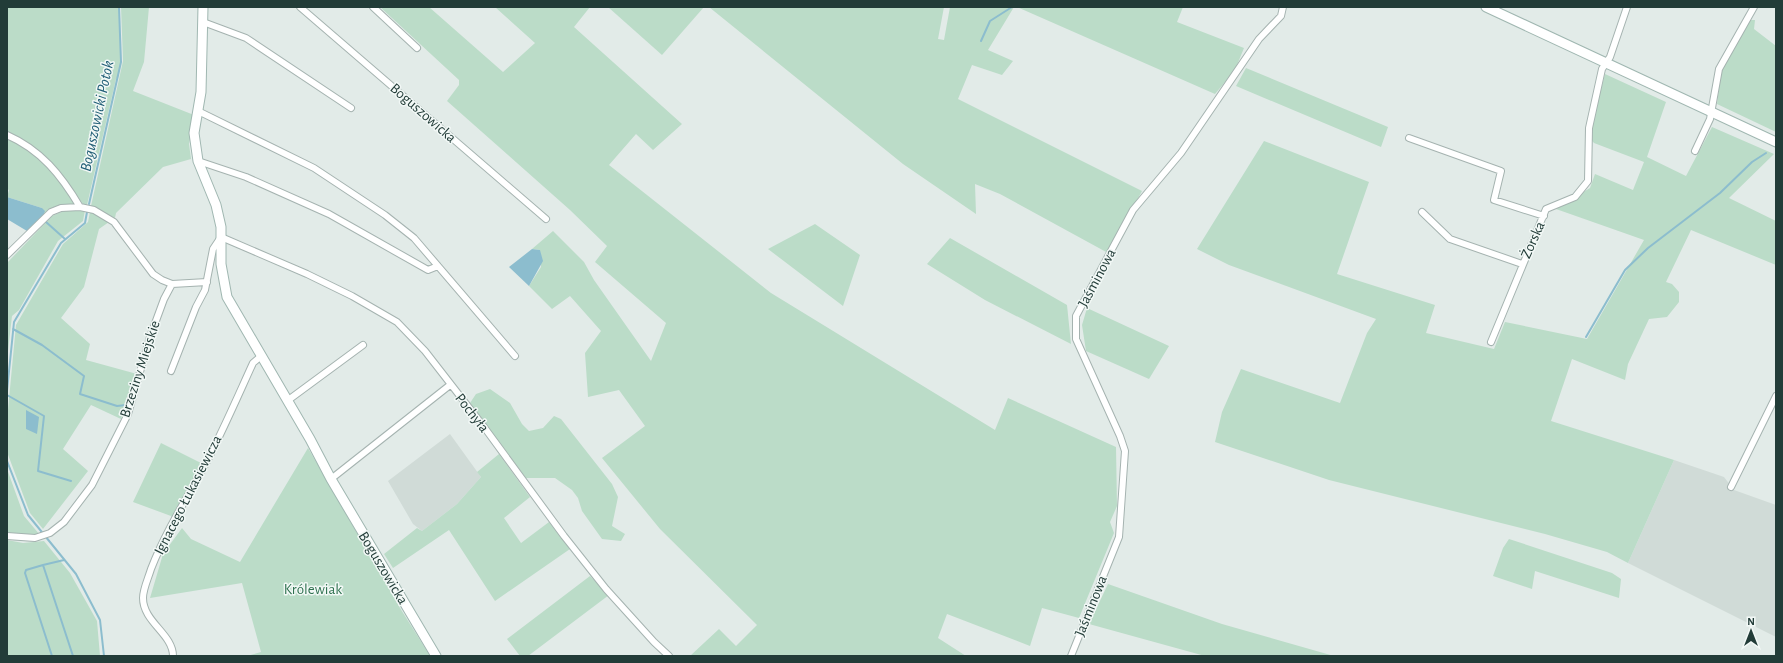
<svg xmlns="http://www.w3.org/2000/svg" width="1783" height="663" font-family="'Alegreya Sans',sans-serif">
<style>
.built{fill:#d0dbd7}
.green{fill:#bbdcc8}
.water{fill:#8cbdce}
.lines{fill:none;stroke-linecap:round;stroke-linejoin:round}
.stream{stroke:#8cbdce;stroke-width:2}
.street-casing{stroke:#a5b3b0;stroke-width:8}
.secondary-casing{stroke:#a0b7b1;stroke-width:11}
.street{stroke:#fff;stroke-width:6}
.secondary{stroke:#fff;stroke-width:9}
.labels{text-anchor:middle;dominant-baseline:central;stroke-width:3;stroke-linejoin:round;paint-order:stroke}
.street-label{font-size:15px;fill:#223c38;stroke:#f2f8f6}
.park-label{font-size:15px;fill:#2e714f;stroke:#f2f8f6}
.water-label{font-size:16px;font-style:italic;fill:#1f5d75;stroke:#f2f8f6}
</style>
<rect width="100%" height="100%" fill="#e2ebe8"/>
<!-- built -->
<path class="built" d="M450,434L481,477L457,504L422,531L413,524L388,481Z
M1674,460L1724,477L1734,490L1776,505V637L1628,563Z"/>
<!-- green -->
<path class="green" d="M7,7H119L121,62L118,78L116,79L87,205L83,204L61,174L74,204L43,216L42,208L7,197L9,190L7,189Z
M121,7H149L144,62L133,91L194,115L189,144L191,159L163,167L116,213L115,218L91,206L123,61Z
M380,7H429L503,72L535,43L495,7H590L574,27L682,124L653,150L636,134L609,165L771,293L995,430L1008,398L1116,447L1117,506L1110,522L1114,533L1079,618L1042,608L1030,646L947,614L938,638L966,656H690L719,629L736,646L757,625L660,529L602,458L645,426L619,390L588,397L585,353L601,331L570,296L552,309L529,286L541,267L540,250L532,249L553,231L584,262L594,280L651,361L666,323L595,262L607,246L570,210L447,101L459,85V80Z
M608,7H704L662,55Z
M709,7H944L938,39L944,40L950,7H1014L988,50L1013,61L1002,75L972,65L958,99L1142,191L1108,253L1000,194L975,184L976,214L903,164Z
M1017,7H1183L1177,22L1244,48L1235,70L1215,94Z
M1750,20H1755L1754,29L1776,46V132L1717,104L1721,71Z
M1246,68L1388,127L1381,147L1236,86Z
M1605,74L1666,102L1647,157L1686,176L1712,127L1774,154L1729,198L1776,221V265L1691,230L1666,282L1672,284L1679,292V302L1667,317L1649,319L1628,364L1625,380L1572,359L1551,421L1674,460L1628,563L1607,552L1545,534L1329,480L1215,442L1222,412L1241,369L1340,403L1367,333L1376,319L1229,265L1197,249L1264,141L1369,182L1337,274L1435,305L1426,333L1494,349L1505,322L1587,339L1644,240L1556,209L1590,188L1595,174L1633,190L1644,162L1594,143L1589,137Z
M78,209L85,210L83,221L58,241L19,310L12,316L7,360V263L52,216L64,211Z
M90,212L103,216L109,222L99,229L84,287L61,318L90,344L86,360L137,374L121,419L91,405L63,449L88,471L43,529L30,513L7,452V420L16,325L63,244L88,222Z
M815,224L860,255L843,306L768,249Z
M950,238L1067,305L1071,344L985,300L927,264Z
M1087,308L1169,346L1149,379L1086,351L1082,325Z
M490,389L510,403L522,424L529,431L543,428L554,416L561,419L612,484L618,497L612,526L625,534L621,541L602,539L582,511L578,498L572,490L555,478H526L470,403L476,394Z
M161,443L203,464L172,518L171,516L133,502Z
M308,448L400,608L430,656H247L261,652L242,583L150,598L163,554L182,528L191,539L240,562Z
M499,454L530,497L504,518L521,543L549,522L570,549L495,601L449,530L393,568L384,554L417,528L422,531L457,504L481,477L477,472Z
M7,469L24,516L40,535H15L7,532Z
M1509,539L1612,573L1621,579L1619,598L1535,571L1532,589L1493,576L1503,548Z
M7,540L23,543L44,541L70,573L97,621L100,656H7Z
M590,576L609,595L528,656H520L507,639Z
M1108,584L1222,624L1334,656H1205L1089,624Z"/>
<!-- water -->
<path class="water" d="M7,197L42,208L45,211L43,216L27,231L7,219Z
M532,249L540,250L543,261L529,286L509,267Z
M26,410L39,417L37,434L26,429Z"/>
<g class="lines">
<!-- stream -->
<path class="stream" d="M981,41L990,21L1012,7
M89,204L121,62L119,7
M46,222L65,239
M13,329L42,345L84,376L80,394L117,406L126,405
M1586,337L1625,270L1648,248L1720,193L1752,162L1766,153
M7,391L14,322L61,243L85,223L87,212
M7,395L44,416L38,471L71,481
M7,461L28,515L76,574L100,620L104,656
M64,560L43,565L73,656
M43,565L26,570L25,573L52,656"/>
<!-- street casing -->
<g class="street-casing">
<path id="street" d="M300,7L546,219
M373,7L417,48
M203,22L246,38L351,108
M198,111L314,168L385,215L414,238L515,356
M7,135C41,150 61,175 80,207
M1409,138L1501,171L1494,200L1544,216
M1695,151L1710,119L1719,69L1754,7
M198,161L246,177L329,214L428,270L438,266
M1422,212L1450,239L1522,264
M7,255L51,212L61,208L80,207L94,210L114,222L153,274L162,280L172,284L207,282
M1491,342L1546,209L1575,197L1588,181L1589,128L1602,69L1610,57L1627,7
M171,371L196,307L205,290L213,249L221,237L307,274L352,296L397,322L425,351L484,427L564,536L606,589L654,642L669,656
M287,401L363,345
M331,479L450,385
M1731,487L1776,396
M7,536L35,538L50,533L64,522L92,485L128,414L150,337L164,299L172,284
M173,656C173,634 143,622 143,598C143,589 148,579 151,569C165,533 185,501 204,467C222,433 237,398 253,363L260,357
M1071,656L1119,537L1125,451L1120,436L1076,339V316L1133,210L1181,153L1259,39L1281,16L1283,7"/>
</g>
<!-- secondary casing -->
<g class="secondary-casing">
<path id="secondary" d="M203,7L201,92L194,133L198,161L216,205L221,227V264L227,297L310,439L331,479L436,656
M1486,7L1776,142"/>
</g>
<!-- street -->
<use href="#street" class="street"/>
<!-- secondary -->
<use href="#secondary" class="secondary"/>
</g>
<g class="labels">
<!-- street labels -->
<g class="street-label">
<text transform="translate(423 113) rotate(41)">Boguszowicka</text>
<text transform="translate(1533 240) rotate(-66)">Żorska</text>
<text transform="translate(1097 278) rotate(-62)">Jaśminowa</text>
<text transform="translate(140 369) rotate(-72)">Brzeziny Miejskie</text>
<text transform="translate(472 413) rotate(52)">Pochyła</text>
<text transform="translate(188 495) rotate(-63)">Ignacego Łukasiewicza</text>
<text transform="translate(383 568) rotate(59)">Boguszowicka</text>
<text transform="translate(1091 606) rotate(-68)">Jaśminowa</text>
</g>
<!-- park labels -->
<g class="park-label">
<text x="313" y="589">Królewiak</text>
</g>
<!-- water labels -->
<g class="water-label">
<text transform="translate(97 116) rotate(-78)">Boguszowicki Potok</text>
</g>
</g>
<!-- border -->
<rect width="1783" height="663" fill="none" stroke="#223c38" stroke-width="16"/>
<!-- north arrow -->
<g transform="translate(1751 631)" stroke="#f2f8f6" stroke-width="3" paint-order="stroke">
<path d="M0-3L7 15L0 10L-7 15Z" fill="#223c38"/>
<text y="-6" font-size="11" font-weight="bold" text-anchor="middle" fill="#223c38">N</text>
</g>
</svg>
